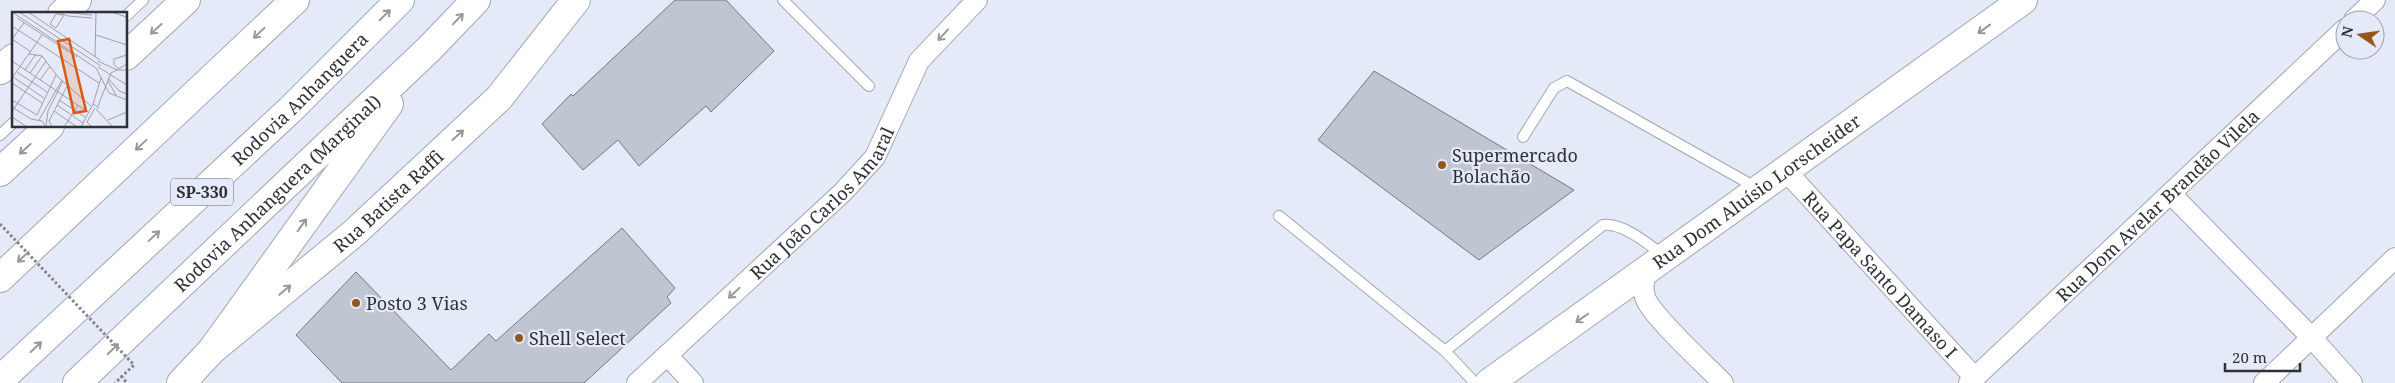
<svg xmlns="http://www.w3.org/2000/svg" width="2395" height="383" font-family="'Noto Serif',serif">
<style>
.building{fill:#bfc5d1;stroke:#747985}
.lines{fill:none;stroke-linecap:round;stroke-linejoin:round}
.lane-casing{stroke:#a1a6b2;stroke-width:12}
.street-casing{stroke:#a1a6b2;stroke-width:22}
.secondary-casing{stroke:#a1a6b2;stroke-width:30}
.highway-casing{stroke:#a1a6b2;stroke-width:30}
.path{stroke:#81848d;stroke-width:3;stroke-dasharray:2.5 2.5;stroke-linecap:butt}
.lane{stroke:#fff;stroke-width:10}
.street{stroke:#fff;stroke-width:20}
.secondary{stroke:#fff;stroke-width:28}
.highway{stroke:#fff;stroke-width:28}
.path-bridge{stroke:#81848d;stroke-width:3;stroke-dasharray:2.5 2.5;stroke-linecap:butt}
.oneway{stroke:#97989a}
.poi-dot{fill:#94551e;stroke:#e4eaf7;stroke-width:2}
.labels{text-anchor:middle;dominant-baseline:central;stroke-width:4.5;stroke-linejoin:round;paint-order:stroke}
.shield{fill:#e4eaf7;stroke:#656870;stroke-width:1}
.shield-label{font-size:16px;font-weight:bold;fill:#2f3136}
.street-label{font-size:18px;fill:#2f3136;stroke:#e4eaf7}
.poi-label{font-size:18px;fill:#2f3136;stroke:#e4eaf7;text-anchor:start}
.inset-road{fill:none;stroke:#9ca0aa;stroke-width:1}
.view{fill:#df570e;fill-opacity:0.15;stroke:#df570e;stroke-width:2.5}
.inset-edge{fill:none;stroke:#2f3136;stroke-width:2.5}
</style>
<rect width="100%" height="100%" fill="#e4eaf7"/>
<!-- building -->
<path class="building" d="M675,0H726L774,51L711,112L706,106L639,166L618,140L583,170L542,124L571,94L573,96Z
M1374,71L1574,190L1479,260L1318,140Z
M622,228L675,288L667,297L671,303L584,383H342L296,335L356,272L451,370L489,334L496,341Z"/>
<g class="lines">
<!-- lane casing -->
<g class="lane-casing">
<path id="lane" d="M783,0L869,86
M126,16L143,0
M0,135L14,122
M1523,137L1554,88L1567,81L1757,188
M1279,216L1445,351
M1475,383L1445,351L1603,225C1623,223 1647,243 1663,255"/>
</g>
<!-- street casing -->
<g class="street-casing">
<g id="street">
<path d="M2354,20L2375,0"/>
<path id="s1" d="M1786,171L1975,378"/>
<path d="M2171,194L2312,338L2352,383"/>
<path d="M1647,271C1644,279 1642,288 1645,297C1651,316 1707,366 1723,383"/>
<path d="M667,355L693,383"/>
<path id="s2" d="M637,383L843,192L875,157L919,61L977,0"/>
<path id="s3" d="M1969,383L2345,29"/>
<path d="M2264,383L2395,258"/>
</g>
</g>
<!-- secondary casing -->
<g class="secondary-casing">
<g id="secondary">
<path d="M62,14L77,0"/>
<path d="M0,70L14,58"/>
<path id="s4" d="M181,383L212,350L354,233L499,98L576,0"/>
<path id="s5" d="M1489,383L2023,0"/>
</g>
</g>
<!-- highway casing -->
<g class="highway-casing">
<g id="highway">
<path d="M126,56L186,0"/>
<path d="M0,172L50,126"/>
<path d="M0,278L295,0"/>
<path d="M212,350L389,104"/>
<path id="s6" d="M0,380L291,109L400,0"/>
<path id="s7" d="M77,383L429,49L476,0"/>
</g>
</g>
<!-- path -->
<path class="path" d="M121,376L127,383"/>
<!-- lane -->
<use href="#lane" class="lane"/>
<!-- street -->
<use href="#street" class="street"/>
<!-- secondary -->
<use href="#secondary" class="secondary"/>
<!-- highway -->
<use href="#highway" class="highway"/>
<!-- path-bridge -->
<path class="path-bridge" d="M0,224L134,365L115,383"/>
</g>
<!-- one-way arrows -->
<defs><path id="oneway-shaft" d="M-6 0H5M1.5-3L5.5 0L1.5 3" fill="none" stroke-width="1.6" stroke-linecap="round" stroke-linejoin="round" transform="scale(1.25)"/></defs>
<g class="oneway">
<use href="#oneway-shaft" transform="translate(385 15) rotate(-45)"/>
<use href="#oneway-shaft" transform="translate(458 19) rotate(-46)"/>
<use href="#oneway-shaft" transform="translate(156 29) rotate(138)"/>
<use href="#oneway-shaft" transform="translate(1984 29) rotate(144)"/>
<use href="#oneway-shaft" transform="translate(259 33) rotate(137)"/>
<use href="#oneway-shaft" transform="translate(943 35) rotate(132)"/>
<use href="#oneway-shaft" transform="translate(458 135) rotate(-42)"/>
<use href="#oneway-shaft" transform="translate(141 145) rotate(137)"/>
<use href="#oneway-shaft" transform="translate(25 149) rotate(138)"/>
<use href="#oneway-shaft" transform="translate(302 225) rotate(-54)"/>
<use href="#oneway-shaft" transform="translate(154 236) rotate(-43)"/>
<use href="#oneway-shaft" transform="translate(23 257) rotate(137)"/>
<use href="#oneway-shaft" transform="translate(285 290) rotate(-40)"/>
<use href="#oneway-shaft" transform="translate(734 293) rotate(137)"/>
<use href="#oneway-shaft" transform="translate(1582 318) rotate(145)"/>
<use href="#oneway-shaft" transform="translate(36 347) rotate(-43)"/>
<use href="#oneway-shaft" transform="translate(113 349) rotate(-44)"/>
</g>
<!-- markers -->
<g class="poi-dot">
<circle cx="1442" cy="165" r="5"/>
<circle cx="356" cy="303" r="5"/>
<circle cx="519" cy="338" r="5"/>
</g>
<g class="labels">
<!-- shield labels -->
<rect class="shield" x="171" y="178.5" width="62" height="27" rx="4"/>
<g class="shield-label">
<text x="202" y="192">SP-330</text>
</g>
<!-- street labels -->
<g class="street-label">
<text stroke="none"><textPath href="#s6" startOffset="411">Rodovia Anhanguera</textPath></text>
<text stroke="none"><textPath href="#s7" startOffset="276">Rodovia Anhanguera (Marginal)</textPath></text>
<text stroke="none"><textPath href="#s5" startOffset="329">Rua Dom Aluísio Lorscheider</textPath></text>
<text stroke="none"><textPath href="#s4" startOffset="276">Rua Batista Raffi</textPath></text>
<text stroke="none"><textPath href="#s2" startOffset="259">Rua João Carlos Amaral</textPath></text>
<text stroke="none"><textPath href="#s3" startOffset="259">Rua Dom Avelar Brandão Vilela</textPath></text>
<text stroke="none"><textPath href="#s1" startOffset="140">Rua Papa Santo Damaso I</textPath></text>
</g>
<!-- poi labels -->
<g class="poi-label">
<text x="1452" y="155">Supermercado<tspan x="1452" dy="21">Bolachão</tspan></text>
<text x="366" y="303">Posto 3 Vias</text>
<text x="529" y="338">Shell Select</text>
</g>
</g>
<!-- overview -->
<g transform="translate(12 12)">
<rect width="115" height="115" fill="#e4eaf7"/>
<path class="inset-road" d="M0,0L84,56L97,81L115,88M7,0L89,54M16,0L88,48M46,0L56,4L80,6M50,0L80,3M99,0L115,5M51,3L44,2L38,12L44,16L52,3M5,6L65,45M0,14L87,71M84,23L115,33M0,27L19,40M0,27L12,11M17,42L30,44L46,65L79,94M83,45L84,0M0,49L76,100M86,49L105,58H115M86,55L115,73M106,56L102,53V47L115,43M13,58L24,42M5,60L35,80M18,61L30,44M1,65L32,86M0,66L30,23M96,66L107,79L115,82M28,68L38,54M96,69L104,83M0,71L30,91M0,88L25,103L44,63M47,88L73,105M81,92L89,66M45,93L71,111M86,94L99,61L115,52M0,95L19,107L30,109L34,115M84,97L101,115M1,98L34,49M42,99L65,115M0,105L15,115M27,108L50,68M96,108L115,100M34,114L36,99L51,69M40,115L37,109L55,74M52,115L66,93M69,115L81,92L87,96M80,115L75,110L83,96"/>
<path class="view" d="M57,27L74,99L62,101L46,29Z"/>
<rect width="115" height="115" class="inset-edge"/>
</g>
<!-- north arrow -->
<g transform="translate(2360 35) rotate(283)"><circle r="24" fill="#e4eaf7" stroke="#9ca0aa"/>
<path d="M0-4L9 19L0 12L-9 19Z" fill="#94551e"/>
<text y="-8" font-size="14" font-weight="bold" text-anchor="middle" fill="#2f3136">N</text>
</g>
<!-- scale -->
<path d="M2225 363v8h75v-8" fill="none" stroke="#2f3136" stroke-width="2.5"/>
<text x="2232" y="363" font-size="15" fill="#2f3136" stroke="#e4eaf7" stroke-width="4" paint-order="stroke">20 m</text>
</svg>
